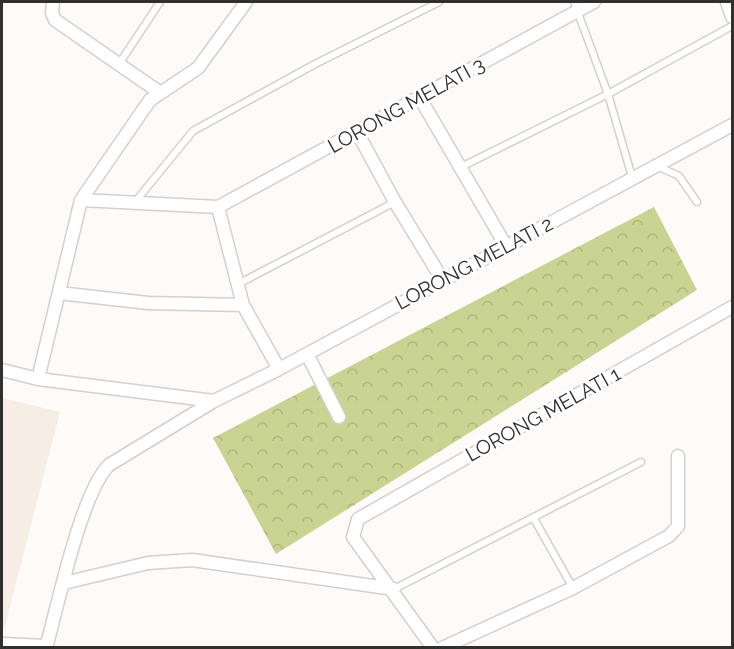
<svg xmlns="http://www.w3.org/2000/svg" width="734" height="649" font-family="Raleway,sans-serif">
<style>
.built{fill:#f6ede4}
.park{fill:url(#park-crowns)}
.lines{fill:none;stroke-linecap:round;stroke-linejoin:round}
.lane-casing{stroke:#d3d0cd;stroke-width:9}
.street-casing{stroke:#d3d0cd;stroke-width:15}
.lane{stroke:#fff;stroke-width:6}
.street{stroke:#fff;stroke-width:12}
.labels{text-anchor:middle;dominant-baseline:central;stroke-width:6;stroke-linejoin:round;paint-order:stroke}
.street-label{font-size:20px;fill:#31302f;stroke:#fff}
</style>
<defs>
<pattern id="park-crowns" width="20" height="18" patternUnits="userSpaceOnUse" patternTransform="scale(1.5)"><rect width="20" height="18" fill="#c9d492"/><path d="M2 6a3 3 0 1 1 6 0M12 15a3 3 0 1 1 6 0" fill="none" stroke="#adb67e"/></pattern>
</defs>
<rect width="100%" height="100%" fill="#fdfaf7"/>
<!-- built -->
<path class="built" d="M2,398L60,412L4,630L2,629Z"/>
<!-- park -->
<path class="park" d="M654,207L697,290L276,554L213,438Z"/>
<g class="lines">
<!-- lane casing -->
<g class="lane-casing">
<path id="lane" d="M574,2L608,94L632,177
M119,64L160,2
M657,166L679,176L697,202
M459,168L608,94L732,26
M135,202L193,131L315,64L439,2
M238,284L395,202
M533,517L573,588
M394,589L641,462"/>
</g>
<!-- street casing -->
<g class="street-casing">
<path id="street" d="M53,2L52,13L55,20L159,92
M727,2L732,17
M420,98L506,246
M357,132L395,202L442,279
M81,200L150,100L198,68L246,2
M218,207L594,2
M218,207L243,305L279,369
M59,293L148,303L243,305
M307,354L339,417
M2,370L38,379L214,401
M38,379L81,200L218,207
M64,583L148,563L192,560L394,589
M2,644L46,646
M46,648C58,605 81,493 109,465L214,401L279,369L732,125
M433,648L353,537L358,519L732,307
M442,648L573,588L669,536L678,526V456"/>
</g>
<!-- lane -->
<use href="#lane" class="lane"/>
<!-- street -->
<use href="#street" class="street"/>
</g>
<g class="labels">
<!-- street labels -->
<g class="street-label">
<text transform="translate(406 105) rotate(-29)">LORONG MELATI 3</text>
<text transform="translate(474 263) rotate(-28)">LORONG MELATI 2</text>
<text transform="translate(543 414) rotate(-29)">LORONG MELATI 1</text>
</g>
</g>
<!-- border -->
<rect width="734" height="649" fill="none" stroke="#31302f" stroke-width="6"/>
</svg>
